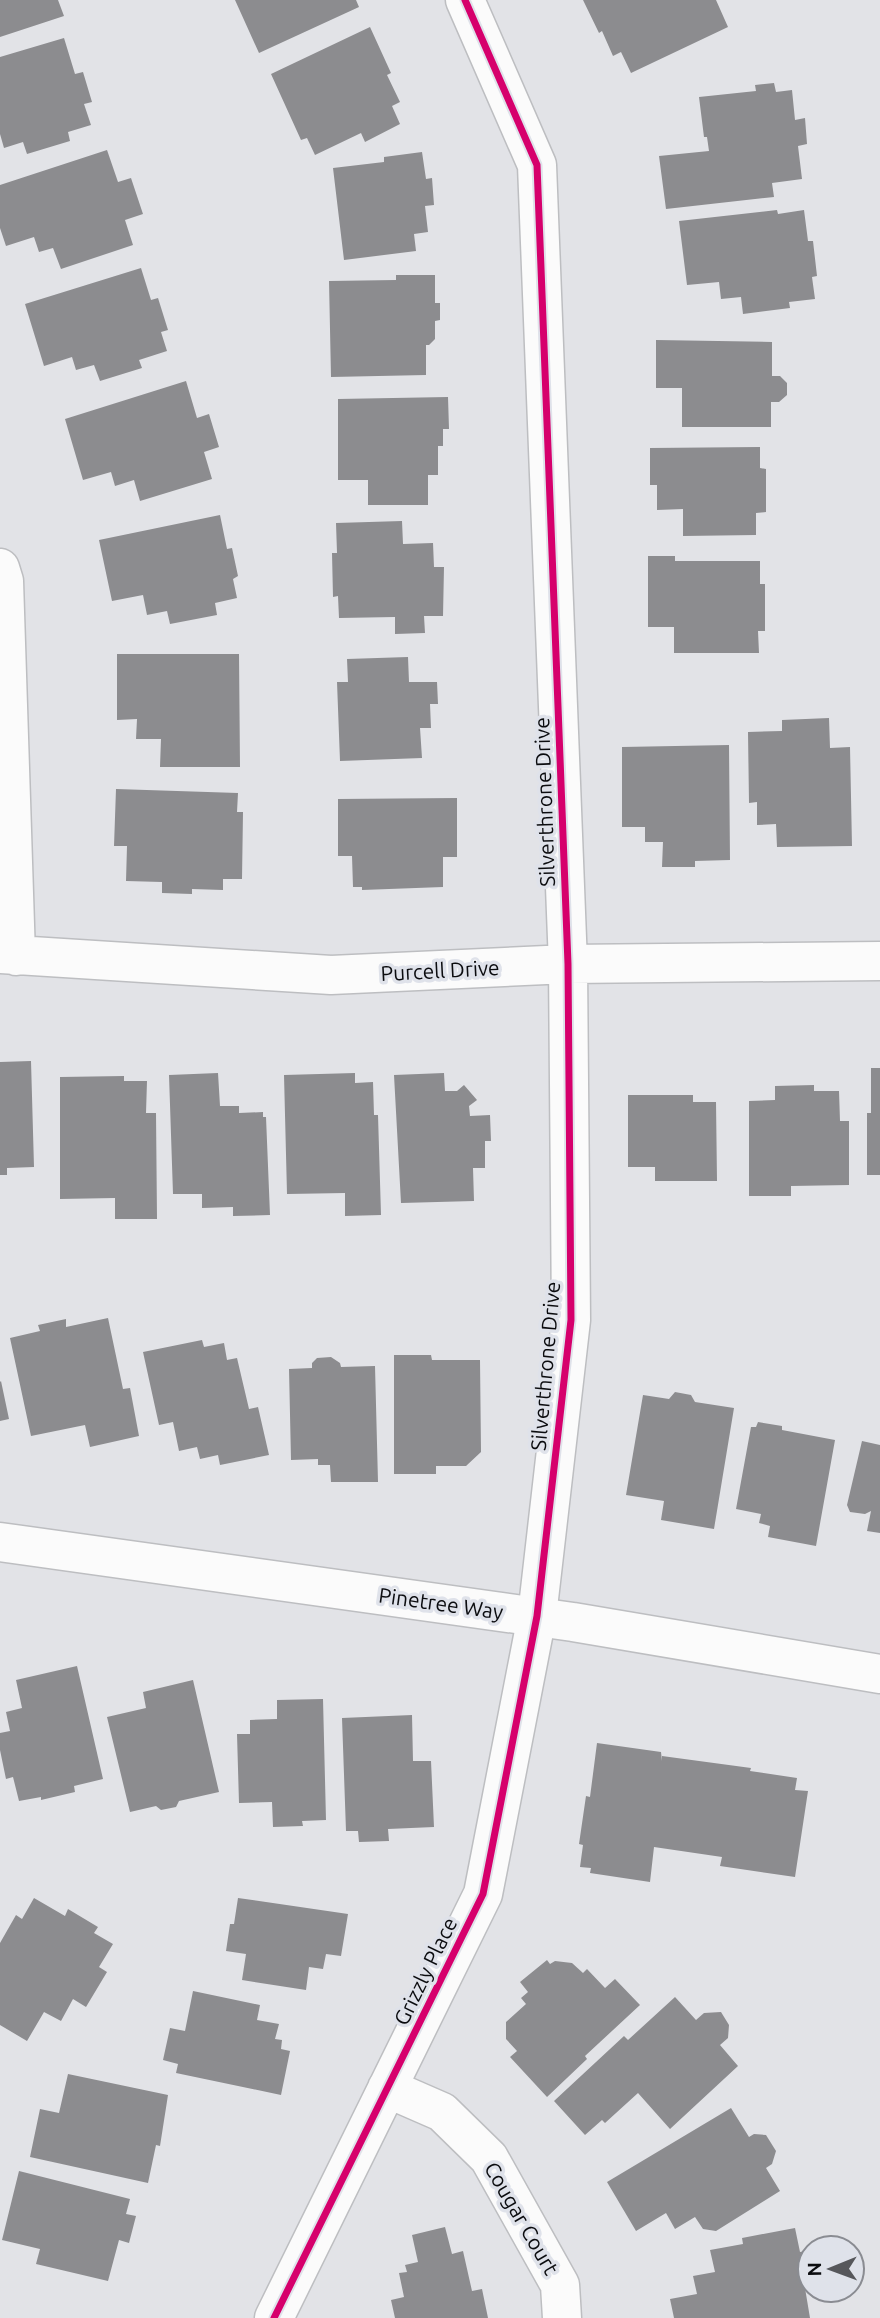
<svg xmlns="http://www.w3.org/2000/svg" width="880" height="2318" font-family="Ubuntu,sans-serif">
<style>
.building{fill:#8c8c8f}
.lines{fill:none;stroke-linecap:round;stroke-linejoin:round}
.minor-casing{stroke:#bdbec1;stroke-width:41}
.tertiary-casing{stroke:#bdbec1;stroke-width:41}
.minor{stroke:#fbfbfb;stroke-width:38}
.tertiary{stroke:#fbfbfb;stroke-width:38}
.cycleway-casing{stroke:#dfe2ea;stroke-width:11}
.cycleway{stroke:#d6006c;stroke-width:7}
.labels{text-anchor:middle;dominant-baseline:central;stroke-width:7;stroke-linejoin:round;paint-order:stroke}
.street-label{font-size:21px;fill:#0b0c0f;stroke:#dfe2ea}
</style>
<rect width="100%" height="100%" fill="#e2e3e7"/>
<!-- building -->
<path class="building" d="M0,0H58L64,16L0,37Z
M235,0H356L359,7L259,53Z
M583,0H716L728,27L631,73L621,52L613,56L602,31L599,33Z
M370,27L391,73L387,75L400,102L392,106L400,124L365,142L361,133L315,155L307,138L301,140L271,74Z
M64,38L75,74L83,72L92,102L84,104L91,125L68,132L70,141L27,154L23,142L4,148L0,134V57Z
M774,83L776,92L792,90L795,120L805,118L807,144L798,146L802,179L772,183L774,197L666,209L659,156L709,151L707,137H704L699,97L756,91L755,85Z
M107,150L118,182L131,178L143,214L125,220L133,245L61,269L53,248L39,252L34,237L6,246L0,228V185Z
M422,152L426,179L432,178L434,205L425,206L428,232L414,234L416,251L344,260L333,168L384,162V157Z
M777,210L778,214L804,210L808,241H813L817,276L812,277L815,299L789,302L790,308L743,314L741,297L721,299L719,282L687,285L679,221Z
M141,268L151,300L158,298L168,330L161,332L167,351L139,360L142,368L100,381L94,365L76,370L72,357L44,366L25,304Z
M396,275H435V303H440V320L435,321V339L429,345H426V375L331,377L329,281L396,280Z
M656,340L772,342V376H780L787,383V395L779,402H771V427H682V388H656Z
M186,381L197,418L209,414L219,447L204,452L212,479L140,501L134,480L115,486L111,472L83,480L65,419Z
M448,397L449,429H443V446H438V475H428V505H368V480H338V399Z
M760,447V468L766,469V512L756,513V535L683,536V509L657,510V485H650V448Z
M220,515L227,549L232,548L238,576L233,579L237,598L215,603L217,615L170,624L167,611L147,615L143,595L112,601L99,540Z
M402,521L403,544L433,543L434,567H444L443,616H424L425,633L395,634V617L339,618L338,596L333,597L332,553H337L336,523Z
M648,556H675V561H760V584H765V631H758L759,653H674V627H648Z
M117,654H239L240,767H160L161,739H136L137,719L117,720Z
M408,657L409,682H437L438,704H430L431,728H420L422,758L340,761L337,682H348L347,659Z
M829,718L830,748L850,747L852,846L777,847L776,824L757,825V802L749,803L748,732L782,731V720Z
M729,745L730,860L695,861V867H662L663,842H645V827H622V747Z
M116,789L238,793L237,812H243L242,879H223V890L192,889V894L162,893V882L126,881L127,846H114Z
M457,798V857H443V887L362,890V887H353L352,856H338V799Z
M31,1061L34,1167L7,1168V1175H0V1062Z
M871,1068H880V1175H867V1113H871Z
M218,1073L220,1106H239V1113L263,1112V1117H266L270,1215L233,1216V1207L202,1208V1194H173L169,1075Z
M355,1073V1083L373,1082L374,1115H378L381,1215L345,1216V1193L287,1194L284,1075Z
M444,1073L445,1091H457L464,1085L477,1100L469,1106L470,1116L490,1115L491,1141H485V1168H473L474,1201L401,1203L394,1075Z
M124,1076V1081H147L146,1113H156L157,1219H115V1198L60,1199V1077Z
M814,1085V1091H839L840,1121H849V1185L791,1186V1196H749V1101L775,1100V1086Z
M628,1095H693V1102H716L717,1181H655V1167H628Z
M108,1318L123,1389L130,1388L139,1436L90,1447L85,1425L31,1436L10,1338L40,1331L38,1325L66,1319V1327Z
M202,1340L204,1347L224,1343L227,1360L237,1358L249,1409L258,1407L269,1455L220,1465L218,1455L200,1459L197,1447L179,1451L173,1422L159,1425L143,1352Z
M394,1355H431L432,1360H480L481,1452L466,1466H436V1474H394Z
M331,1357L340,1363L341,1367L375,1366L378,1482H331L330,1465H318V1459L291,1460L289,1369L312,1368V1363L317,1358Z
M1,1381L9,1419L0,1421V1382Z
M675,1392L691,1395L695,1402L734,1408L714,1529L661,1520L664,1501L626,1495L643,1395L669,1399Z
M758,1422L782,1426V1430L835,1440L816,1546L768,1537L770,1526L759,1523L761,1514L736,1509L751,1427H756Z
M862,1441L880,1445V1533L867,1531L871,1511L865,1514L850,1512L847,1505Z
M77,1666L103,1779L74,1786L75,1792L41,1800V1797L19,1801L13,1777L6,1779L0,1750V1733L10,1731L6,1712L22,1708L16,1680Z
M193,1680L219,1792L179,1801L176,1807L161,1810L156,1806L130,1812L107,1717L146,1708L143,1692Z
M323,1699L326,1820L302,1821L303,1826L273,1827L272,1802L239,1803L237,1734H250V1720L277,1719V1700Z
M412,1715L413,1761H431L434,1827L388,1829L389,1841L359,1842L358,1831H346L342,1718Z
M597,1743L661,1752L662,1761V1756L751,1768L750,1771L797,1778L795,1790L808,1791L795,1877L720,1866L722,1857L654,1847L650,1882L590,1873L591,1868L580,1867L583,1845L579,1844L586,1796L590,1797Z
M34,1898L65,1916L68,1909L98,1927L94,1933L113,1944L99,1967L107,1972L86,2007L73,1999L61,2021L44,2012L27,2041L0,2025V1943L16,1915L22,1919Z
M238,1898L348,1914L341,1956L326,1954L323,1969L309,1967L306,1990L242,1980L246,1954L226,1951L230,1924H234Z
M547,1960L550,1964L555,1961L572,1963L583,1973L587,1969L605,1988L615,1979L640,2005L585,2056L587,2059L547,2097L510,2057L517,2051L506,2039V2022L526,2004L521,1998L528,1992L520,1982Z
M193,1991L260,2005L257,2020L279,2024L275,2039L282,2040L281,2049L290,2051L281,2095L176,2073L178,2064L163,2060L170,2028L185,2031Z
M675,1997L696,2020L704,2013L721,2012L729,2025L728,2038L720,2045L738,2066L670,2129L638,2093L605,2123L602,2120L585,2135L554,2101L624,2036L628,2040Z
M68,2074L168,2095L160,2146L156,2145L148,2183L30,2157L40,2109L59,2113Z
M731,2108L749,2137L754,2134L766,2135L776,2151L772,2164L766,2168L780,2191L716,2231L703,2229L695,2217L675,2229L666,2213L636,2231L607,2182Z
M19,2171L130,2199L126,2214L136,2216L129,2243L119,2240L108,2281L36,2264L40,2249L2,2240Z
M445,2227L452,2254L463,2251L472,2291L482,2289L488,2318H395L391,2300L404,2297L399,2273L407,2272L405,2265L418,2262L412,2235Z
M795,2228L800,2252L806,2251L810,2253V2287L805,2288L810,2318H674L670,2299L697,2294L693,2276L715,2272L710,2250L743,2244L742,2238Z"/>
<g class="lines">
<!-- minor casing -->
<g class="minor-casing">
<path id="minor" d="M0,568L4,581L16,956
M0,954L331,975L568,964L880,961
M387,2088L442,2112L489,2158L560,2285L562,2318
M274,2318L483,1894L537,1616L571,1320L568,964L537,165L465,0"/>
</g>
<!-- tertiary casing -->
<g class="tertiary-casing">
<path id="tertiary" d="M0,1542L573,1622L880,1674"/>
</g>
<!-- minor -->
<use href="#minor" class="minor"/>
<!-- tertiary -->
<use href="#tertiary" class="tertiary"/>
<!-- cycleway casing -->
<g class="cycleway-casing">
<path id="cycleway" d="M274,2318L483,1894L537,1616L571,1320L568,964L537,165L465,0"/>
</g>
<!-- cycleway -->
<use href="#cycleway" class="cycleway"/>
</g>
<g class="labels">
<!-- street labels -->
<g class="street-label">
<text transform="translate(544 802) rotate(-92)">Silverthrone Drive</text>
<text transform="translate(440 970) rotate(-3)">Purcell Drive</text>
<text transform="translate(545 1366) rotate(-85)">Silverthrone Drive</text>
<text transform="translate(441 1603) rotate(8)">Pinetree Way</text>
<text transform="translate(425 1971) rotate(-64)">Grizzly Place</text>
<text transform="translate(522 2218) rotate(60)">Cougar Court</text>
</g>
</g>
<!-- north arrow -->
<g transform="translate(831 2269) rotate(269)"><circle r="33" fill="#dfe2ea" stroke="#8a8c92" stroke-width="2"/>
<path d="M0-5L12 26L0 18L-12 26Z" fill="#56575b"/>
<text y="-10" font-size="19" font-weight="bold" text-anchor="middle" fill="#0b0c0f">N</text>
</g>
</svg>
